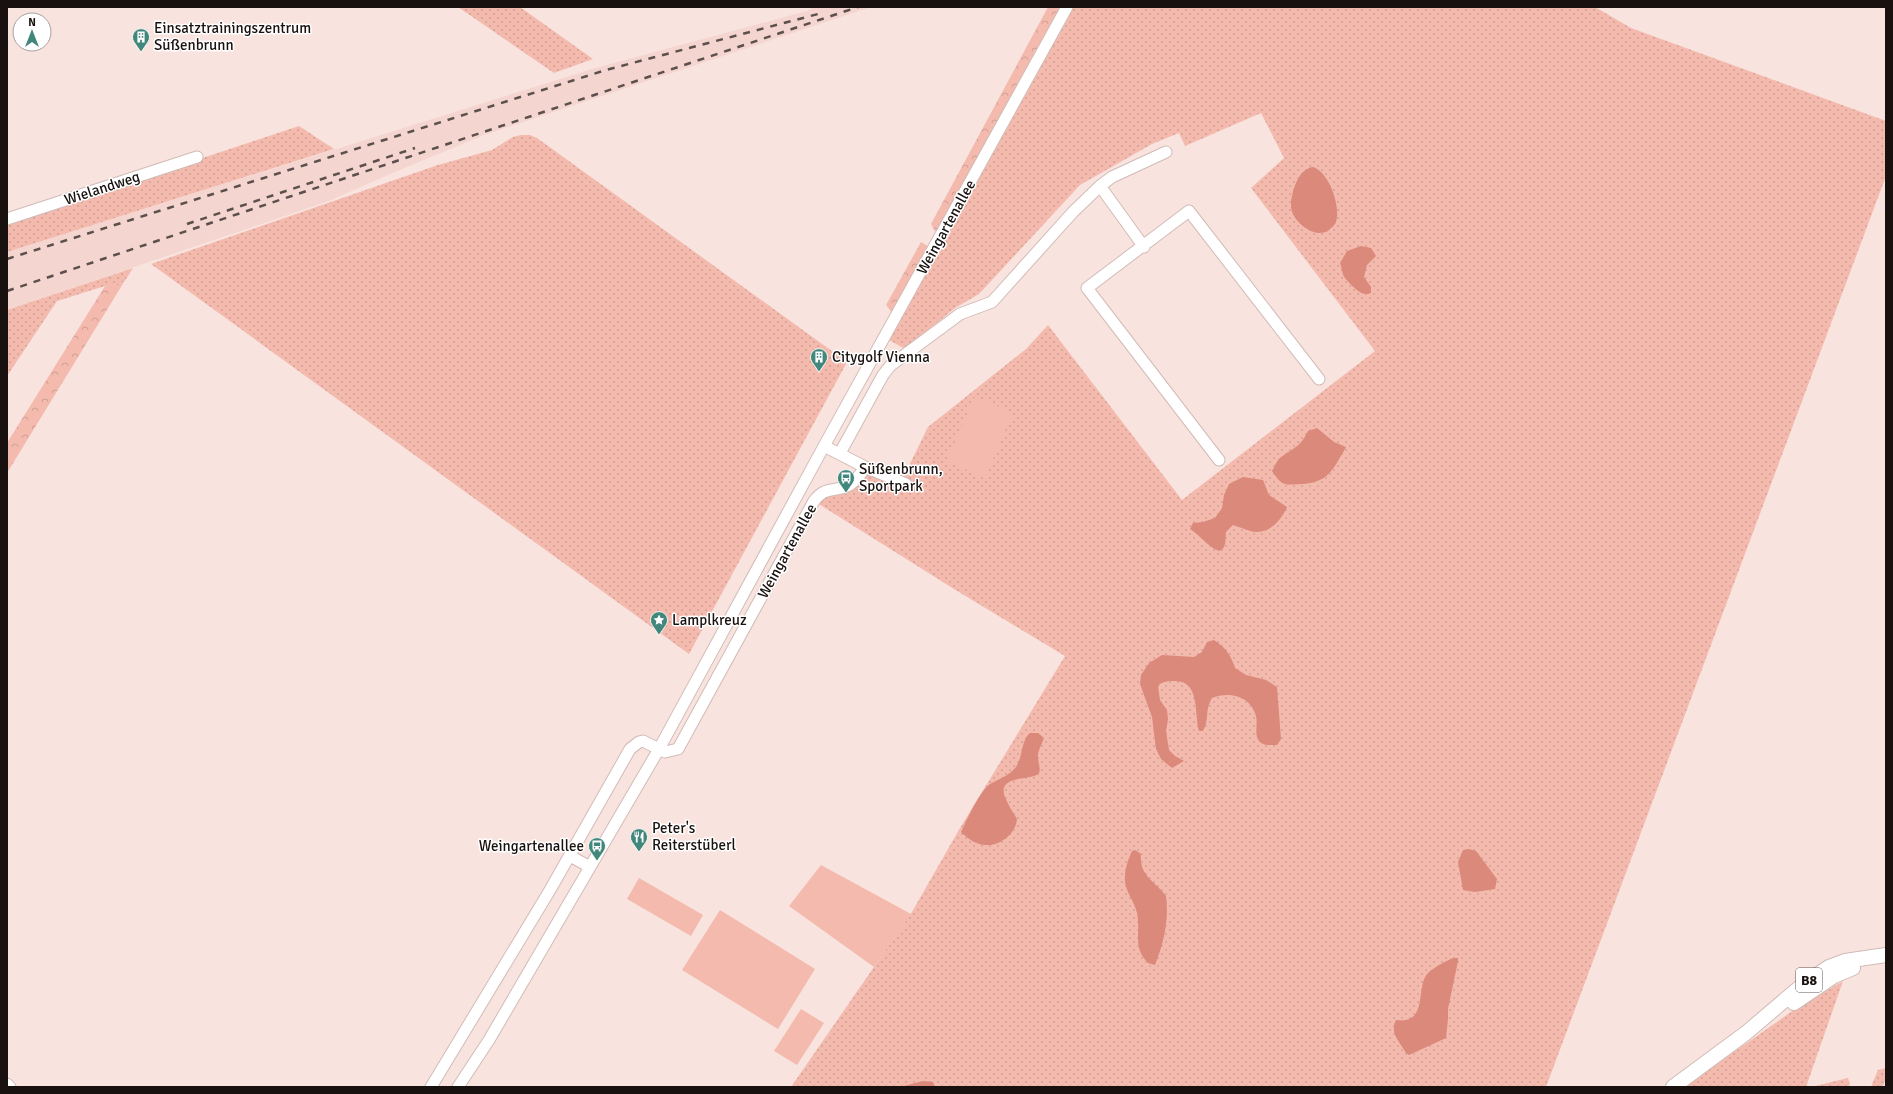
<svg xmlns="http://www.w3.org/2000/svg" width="1893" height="1094" font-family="Signika,sans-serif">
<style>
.built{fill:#f4d5cf}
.grass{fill:url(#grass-dots)}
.forest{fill:url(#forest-crowns)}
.pitch{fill:#f4baae}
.water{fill:#db897a}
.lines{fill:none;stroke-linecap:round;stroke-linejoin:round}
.minor-casing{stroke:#d1bbb6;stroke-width:13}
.major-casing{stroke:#d1bbb6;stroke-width:16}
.minor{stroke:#fff;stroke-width:11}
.major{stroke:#fff;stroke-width:14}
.rail{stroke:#5c504d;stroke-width:2.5;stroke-dasharray:7 7;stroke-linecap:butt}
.labels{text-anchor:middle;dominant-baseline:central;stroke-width:3;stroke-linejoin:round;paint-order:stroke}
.shield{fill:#fff;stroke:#5d5857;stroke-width:1}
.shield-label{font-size:14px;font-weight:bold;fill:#18110f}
.poi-label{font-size:15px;fill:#18110f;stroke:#fff;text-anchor:start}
.street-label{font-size:15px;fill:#18110f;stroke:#fff}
</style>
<defs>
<pattern id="grass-dots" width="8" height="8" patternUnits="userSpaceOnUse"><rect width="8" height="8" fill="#f4baae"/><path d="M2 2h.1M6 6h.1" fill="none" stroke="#d09f94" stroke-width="1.8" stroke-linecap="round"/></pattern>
<pattern id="forest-crowns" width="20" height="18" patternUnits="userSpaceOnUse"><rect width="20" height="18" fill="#f4baae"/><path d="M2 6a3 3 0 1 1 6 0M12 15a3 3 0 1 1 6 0" fill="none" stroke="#d09f94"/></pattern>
</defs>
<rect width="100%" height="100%" fill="#f9e3de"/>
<!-- built -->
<path class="built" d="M814,7H871L484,135L383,177L329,201L7,310V252L592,69L807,11Z"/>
<!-- grass -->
<path class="grass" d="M458,7H520L593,59L554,73Z
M1067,7H1595L1631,28L1886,121V176L1546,1087H791L912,912L960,828L1065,656L954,589L814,501L845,487L865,467L901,482L928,427L1026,349L1048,325L1182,500L1375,351L1251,188L1284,158L1261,113L1185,146L1179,133L1152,144L1080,185L979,294L955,308L905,349L884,337Z
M299,126L334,149L7,252V223Z
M521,135H530L537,138L847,362L689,654L151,264L438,165L492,150L513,137Z
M133,268L124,282L105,286L57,301L7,376V310Z
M1843,981L1806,1087H1684L1791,1012Z
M1886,1068V1080L1882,1087H1871L1878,1070Z
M1848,1078L1850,1084L1848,1087H1811Z"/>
<!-- forest -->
<path class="forest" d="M1048,7H1063L937,235L931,224Z
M921,242L931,248L893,314L886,305Z
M124,282L7,473V443L105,286Z"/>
<!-- pitch -->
<path class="pitch" d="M975,396L1013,413L985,478L946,461Z
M821,865L911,914L874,967L789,906Z
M639,878L703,915L691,936L627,899Z
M720,910L815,969L778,1029L682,970Z
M801,1009L824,1023L797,1065L774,1051Z"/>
<!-- water -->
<path class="water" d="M1313,167C1329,172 1341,206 1336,222C1335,225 1330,229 1328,231C1326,232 1322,233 1319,233C1306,232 1290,218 1291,204C1292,191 1298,169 1313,167Z
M1361,246L1371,248L1376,256L1367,265L1364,277L1371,287V293C1362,298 1351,285 1345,278C1342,274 1342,268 1340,263L1347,251Z
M1317,428L1334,442L1346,447C1333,470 1328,483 1301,484C1284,485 1282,486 1272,471C1275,466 1277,460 1281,457C1294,448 1301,446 1308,431Z
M1243,477L1263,480L1269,495L1287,507C1282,519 1271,532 1257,532C1250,532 1240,527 1233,525L1226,532C1225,540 1227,548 1219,551C1207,546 1201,536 1190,529L1193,523L1203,522L1215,518L1222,508L1224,495L1229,484Z
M1214,640C1225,647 1231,655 1235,668L1246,675L1266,680L1277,687L1281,739L1277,745C1271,745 1263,746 1259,741C1254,735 1258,723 1256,716C1251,696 1229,691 1212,698C1204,712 1210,719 1203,731H1199C1194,716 1201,681 1175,681C1168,681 1163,681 1158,686L1160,700L1167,710L1168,719L1166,731L1169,750L1175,756L1184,761L1172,768L1161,759L1156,749L1152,717L1140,684L1141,675L1149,663L1162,655L1194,657L1202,652L1207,642Z
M1030,733H1038L1044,738C1042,744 1037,752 1038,758C1038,762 1041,769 1039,773C1034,781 996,774 1005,797C1008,805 1013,812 1017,819C1016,833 1001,846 986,845C977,845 968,839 961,832C967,820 979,792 990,784C999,779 1009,776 1016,767C1023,757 1021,740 1030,733Z
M1469,849L1476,851L1497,879L1495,889L1475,892L1463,890L1458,862L1463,850Z
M1135,850L1141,854C1139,876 1154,880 1166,896C1169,920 1164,943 1155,965L1148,963C1132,947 1141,933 1137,913C1135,903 1125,890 1125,881C1124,871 1128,860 1132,851Z
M1453,958H1458V961L1448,1009V1019L1446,1038L1409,1055L1406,1053C1400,1042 1389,1033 1396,1020C1430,1025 1414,985 1429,972C1433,968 1448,960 1453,958Z
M923,1081L933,1082L935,1087H900Z"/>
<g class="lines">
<!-- minor casing -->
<g class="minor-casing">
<path id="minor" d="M1100,186L1144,247
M7,219L197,157
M824,446L865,467L906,484
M840,453L883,375L891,365L960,314L992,302L1073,212L1100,186L1112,177L1166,152
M1219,460L1087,288L1189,211L1319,379
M570,856L590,867
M7,1084L10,1087
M431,1087L550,890L630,749L639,742L643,741L665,752L678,749L814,501C825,487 830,492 845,487C854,484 860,475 865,467
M458,1087L489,1040L659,749L824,446L1067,7"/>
</g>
<!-- major casing -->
<g class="major-casing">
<path id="major" d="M1794,1003L1834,976L1853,968
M1673,1087L1746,1033L1806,982L1829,967L1845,961L1886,955"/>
</g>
<!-- minor -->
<use href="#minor" class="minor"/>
<!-- major -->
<use href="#major" class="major"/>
<!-- rail -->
<path class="rail" d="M187,224L415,148
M7,259L606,70L818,14
M7,291L858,7"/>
</g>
<!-- icons -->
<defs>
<g id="building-pin" transform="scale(0.9)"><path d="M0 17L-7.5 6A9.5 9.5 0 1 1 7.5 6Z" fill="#42877b" stroke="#fff"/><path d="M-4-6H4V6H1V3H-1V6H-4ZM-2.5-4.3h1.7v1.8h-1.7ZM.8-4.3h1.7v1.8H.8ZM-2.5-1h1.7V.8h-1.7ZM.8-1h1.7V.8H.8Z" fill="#fff"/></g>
<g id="bus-pin" transform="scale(0.9)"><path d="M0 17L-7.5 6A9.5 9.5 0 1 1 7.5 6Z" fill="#42877b" stroke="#fff"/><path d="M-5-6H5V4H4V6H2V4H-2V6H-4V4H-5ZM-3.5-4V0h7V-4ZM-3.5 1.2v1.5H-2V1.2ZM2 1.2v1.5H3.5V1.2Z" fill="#fff"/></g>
<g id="sight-pin" transform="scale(0.9)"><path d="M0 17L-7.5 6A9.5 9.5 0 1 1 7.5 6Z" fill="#42877b" stroke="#fff"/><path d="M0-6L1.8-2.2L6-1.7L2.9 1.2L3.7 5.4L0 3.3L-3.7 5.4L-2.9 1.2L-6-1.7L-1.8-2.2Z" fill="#fff"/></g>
<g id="restaurant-pin" transform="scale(0.9)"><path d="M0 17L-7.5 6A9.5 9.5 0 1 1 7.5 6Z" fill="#42877b" stroke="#fff"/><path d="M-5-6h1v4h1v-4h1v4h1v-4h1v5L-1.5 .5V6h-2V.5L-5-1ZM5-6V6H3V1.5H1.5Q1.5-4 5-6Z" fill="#fff"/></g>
</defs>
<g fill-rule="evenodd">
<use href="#building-pin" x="141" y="37"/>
<use href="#building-pin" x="819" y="357"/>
<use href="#bus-pin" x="846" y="478"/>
<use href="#sight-pin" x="659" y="620"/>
<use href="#restaurant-pin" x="639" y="837"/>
<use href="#bus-pin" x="597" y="846"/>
</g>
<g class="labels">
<!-- shield labels -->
<rect class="shield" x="1796" y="968" width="26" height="24" rx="3"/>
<g class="shield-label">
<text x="1809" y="980">B8</text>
</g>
<!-- poi labels -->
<g class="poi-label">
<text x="154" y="28">Einsatztrainingszentrum<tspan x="154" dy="17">Süßenbrunn</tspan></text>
<text x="832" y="357">Citygolf Vienna</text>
<text x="859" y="469">Süßenbrunn,<tspan x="859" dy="17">Sportpark</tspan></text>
<text x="672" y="620">Lamplkreuz</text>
<text x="652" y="828">Peter's<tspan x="652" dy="17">Reiterstüberl</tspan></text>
<text x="584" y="846" text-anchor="end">Weingartenallee</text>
</g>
<!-- street labels -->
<g class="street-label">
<text transform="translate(102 188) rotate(-18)">Wielandweg</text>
<text transform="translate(946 227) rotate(-61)">Weingartenallee</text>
<text transform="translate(787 551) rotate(-61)">Weingartenallee</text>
</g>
</g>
<!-- border -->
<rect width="1893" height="1094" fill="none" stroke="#18110f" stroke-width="16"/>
<!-- north arrow -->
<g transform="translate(32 32)"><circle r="19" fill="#ffffff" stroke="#a3a09f"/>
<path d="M0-3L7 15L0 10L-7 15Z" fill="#42877b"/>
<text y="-6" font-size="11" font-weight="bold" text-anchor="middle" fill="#18110f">N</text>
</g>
</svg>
